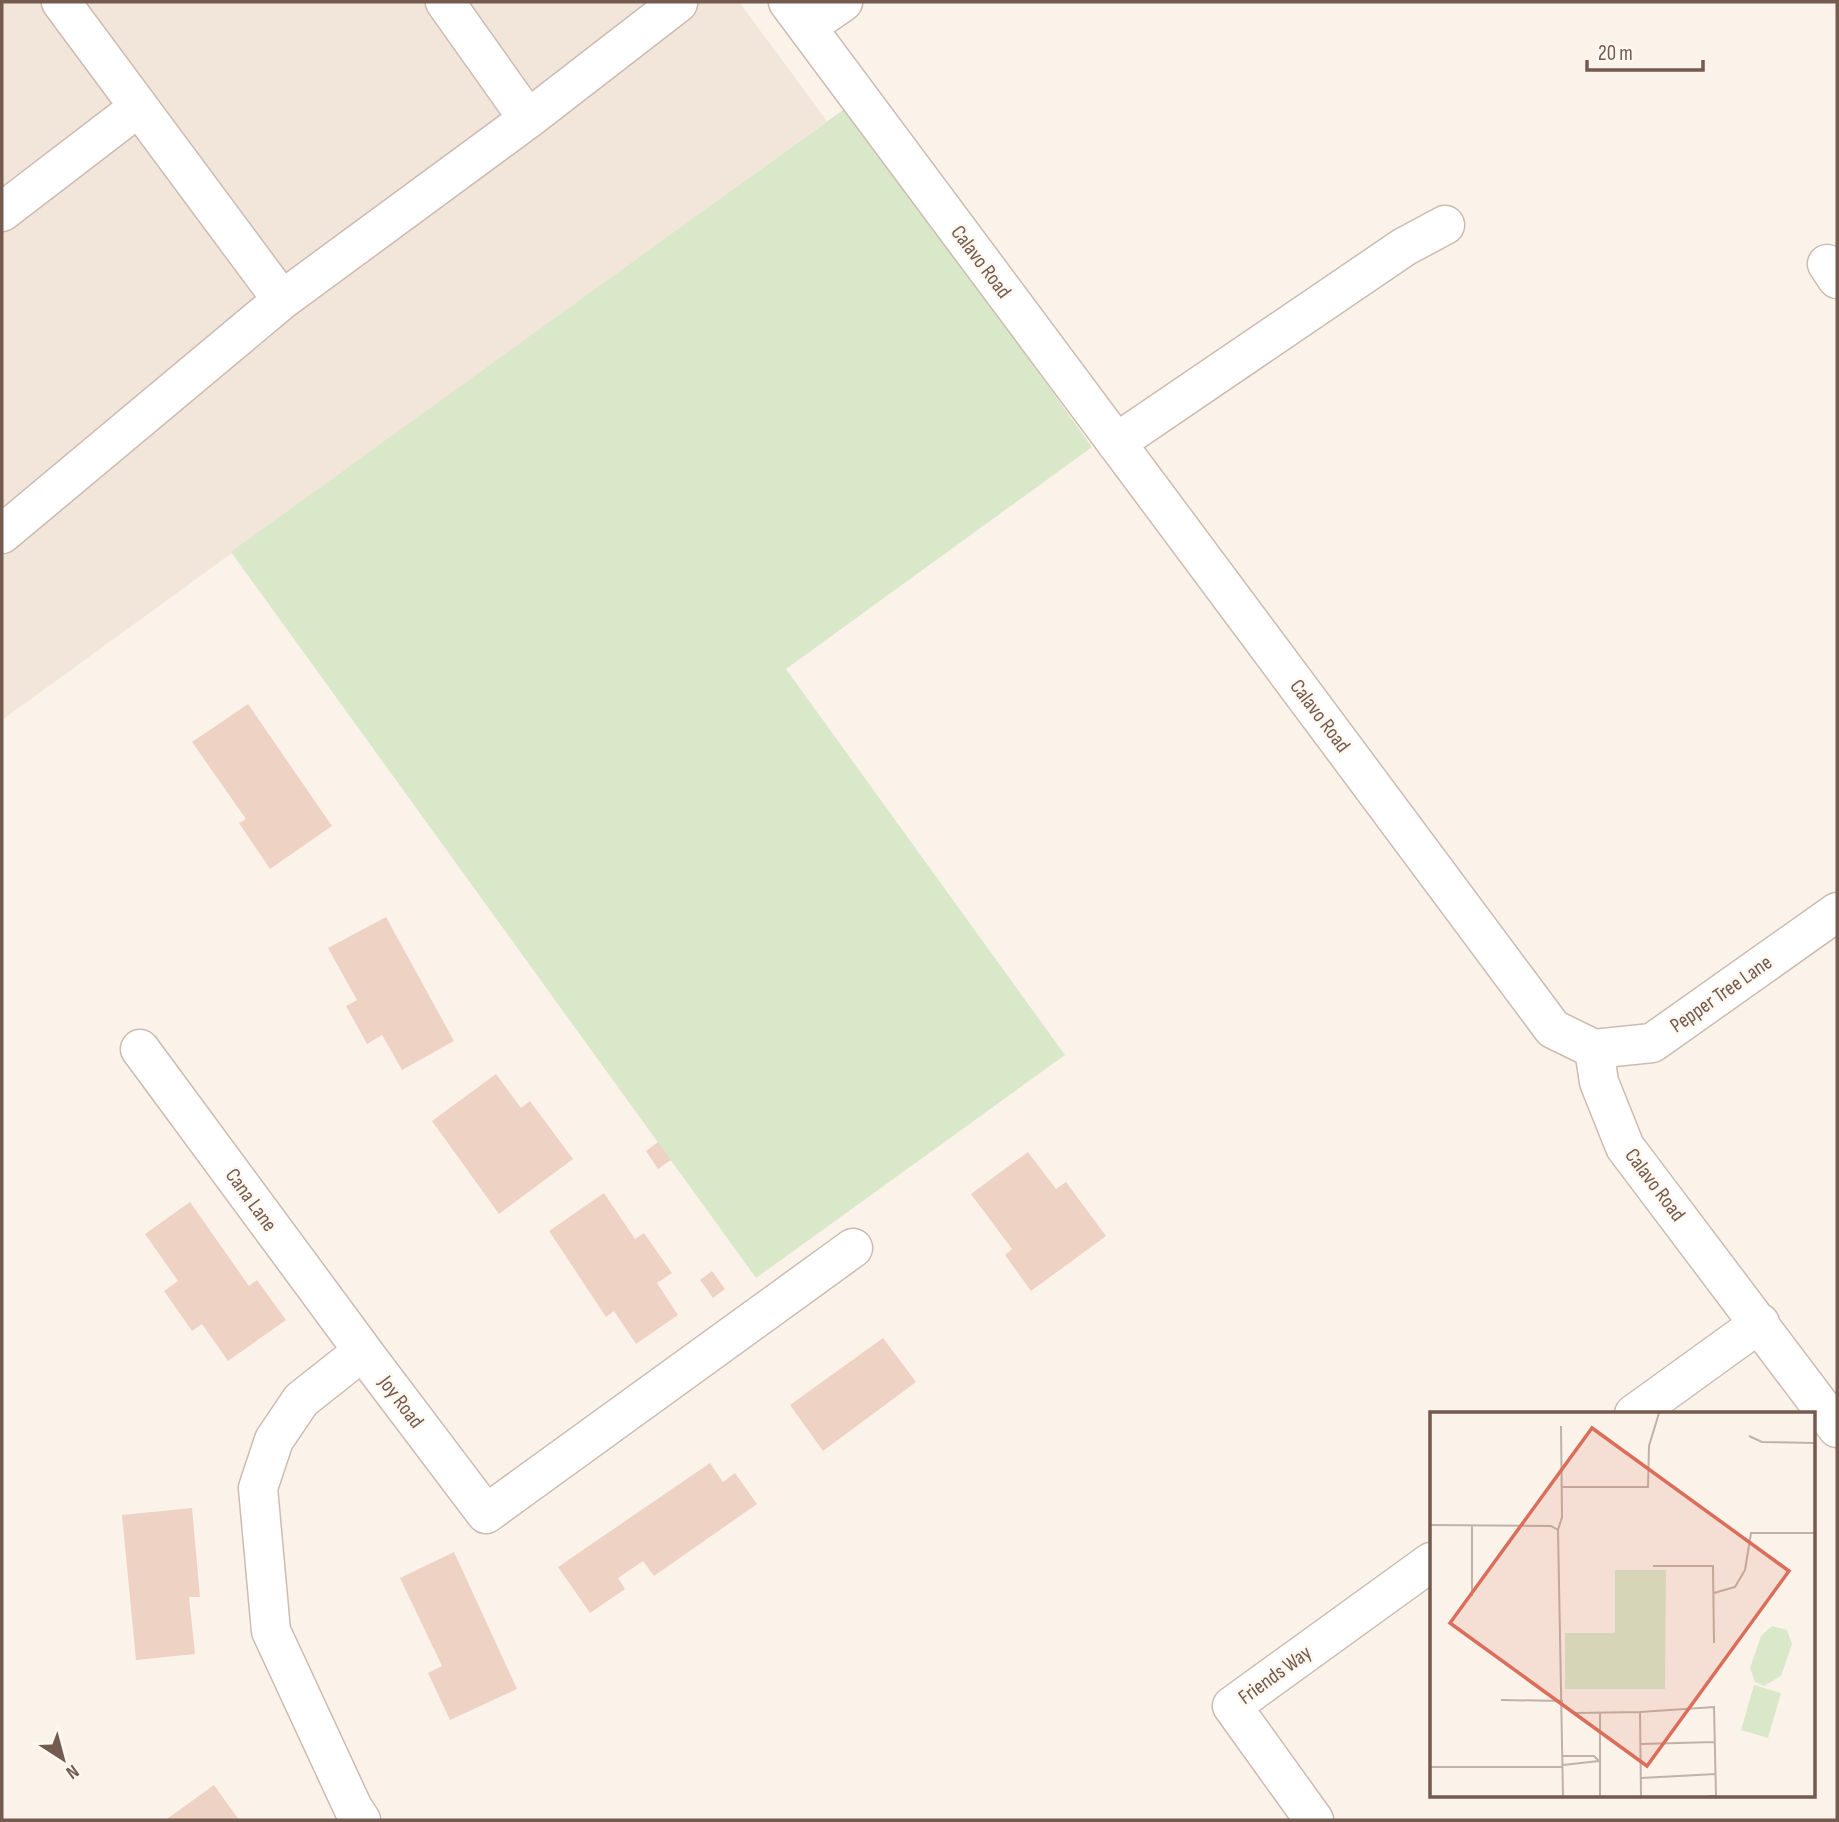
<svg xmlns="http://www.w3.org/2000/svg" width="1839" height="1822" font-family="'Sofia Sans Condensed',sans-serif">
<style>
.residential{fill:#f2e5d9}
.green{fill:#d8e8c9}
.building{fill:#eed2c4}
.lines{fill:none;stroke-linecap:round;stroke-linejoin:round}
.minor-casing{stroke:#cdbbb1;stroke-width:41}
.minor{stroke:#fff;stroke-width:38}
.labels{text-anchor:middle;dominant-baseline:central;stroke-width:5;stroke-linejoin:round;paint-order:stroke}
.street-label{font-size:21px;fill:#745a4f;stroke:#fef8f0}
.inset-road{fill:none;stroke:#c1b1a7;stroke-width:2}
.view{fill:#da6e5a;fill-opacity:0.15;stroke:#da6e5a;stroke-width:3.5}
.inset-edge{fill:none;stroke:#745a4f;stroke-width:3.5}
</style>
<rect width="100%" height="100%" fill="#fbf3ea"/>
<!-- residential -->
<path class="residential" d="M2,2H739L827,121L2,720Z"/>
<!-- green -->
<path class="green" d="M847,107L1092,447L786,669L1065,1055L756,1278L231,552Z"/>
<!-- building -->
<path class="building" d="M248,704L332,826L270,869L239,823L246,819L192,742Z
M386,917L454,1041L402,1070L382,1035L367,1044L346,1006L357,1000L328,948Z
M496,1074L521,1108L530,1101L573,1159L499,1214L432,1121Z
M658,1142L671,1160L658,1169L646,1151Z
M1028,1152L1056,1189L1066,1182L1106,1236L1031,1291L1005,1255L1012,1249L971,1194Z
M604,1193L635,1239L644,1233L672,1273L657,1283L678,1315L636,1344L614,1311L606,1317L549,1231Z
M190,1202L249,1286L257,1280L286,1320L228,1361L202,1324L192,1331L164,1291L178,1281L145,1234Z
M712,1271L725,1289L713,1298L700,1280Z
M883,1338L916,1382L823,1451L790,1405Z
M710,1463L723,1482L735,1473L757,1504L654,1576L643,1561L618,1578L625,1589L590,1613L558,1567Z
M192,1508L200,1597H189L195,1654L136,1660L122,1515Z
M454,1552L517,1689L450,1720L428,1673L442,1666L400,1578Z
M214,1785L239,1820H168L167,1819Z"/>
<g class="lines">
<!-- minor casing -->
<g class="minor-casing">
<path id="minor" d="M61,2L282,300L528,119L678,3
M445,2L528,119
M788,2L1553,1029L1594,1049
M807,27L843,2
M2,212L139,107
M1827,264L1837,279
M1116,443L1404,247L1445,225
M2,534L282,300
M140,1049L371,1362L486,1514L853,1248
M1594,1049L1599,1082L1625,1147L1837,1428
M1594,1049L1652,1043L1837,912
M1634,1414L1760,1323
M361,1820L353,1808L271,1631L258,1488L274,1440L301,1400L363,1351
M1314,1820L1232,1706L1431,1562"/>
</g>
<!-- minor -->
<use href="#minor" class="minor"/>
</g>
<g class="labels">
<!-- street labels -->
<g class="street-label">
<text transform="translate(981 262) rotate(53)">Calavo Road</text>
<text transform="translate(1320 716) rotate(53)">Calavo Road</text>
<text transform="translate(1721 994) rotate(-35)">Pepper Tree Lane</text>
<text transform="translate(1655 1185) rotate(53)">Calavo Road</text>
<text transform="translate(251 1200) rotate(54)">Cana Lane</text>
<text transform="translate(401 1402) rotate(53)">Joy Road</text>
<text transform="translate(1275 1675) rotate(-36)">Friends Way</text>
</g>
</g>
<!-- overview -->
<g transform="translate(1430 1412)">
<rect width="385" height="385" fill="#fbf3ea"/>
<path d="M185,158H236L235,277H135V221H185ZM342,214L357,218L362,232L351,264L334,274L325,270L320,256L331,224ZM324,273L351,281L338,326L311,318Z" fill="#d8e8c9"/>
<path class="inset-road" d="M131,14L132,105L128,118L133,384M319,24L332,30L385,31M131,75H218L219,34L229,1M0,113L121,114L128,118M223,154H283L284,231M284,181L305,175L315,158L321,121H385M42,184V113M71,288L133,289M210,300L284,295L286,384H278M145,301L210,300L211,384M170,301V384M211,332L285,330M133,344H164L169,349M133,353L169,349M0,355H133M211,366L286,362"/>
<path class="view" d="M162,16L359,159L217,354L20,211Z"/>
<rect width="385" height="385" class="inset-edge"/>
</g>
<!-- border -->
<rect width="1839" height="1822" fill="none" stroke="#745a4f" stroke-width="7"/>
<!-- north arrow -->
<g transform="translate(63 1759) rotate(144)" stroke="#fef8f0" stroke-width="5" paint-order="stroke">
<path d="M0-5L12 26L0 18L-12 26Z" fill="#745a4f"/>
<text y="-10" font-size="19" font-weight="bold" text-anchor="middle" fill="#745a4f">N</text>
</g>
<!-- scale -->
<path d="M1587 60v10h116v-10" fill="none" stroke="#745a4f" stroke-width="3.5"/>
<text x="1598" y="60" font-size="21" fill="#745a4f" stroke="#fef8f0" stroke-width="5" paint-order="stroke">20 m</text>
</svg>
